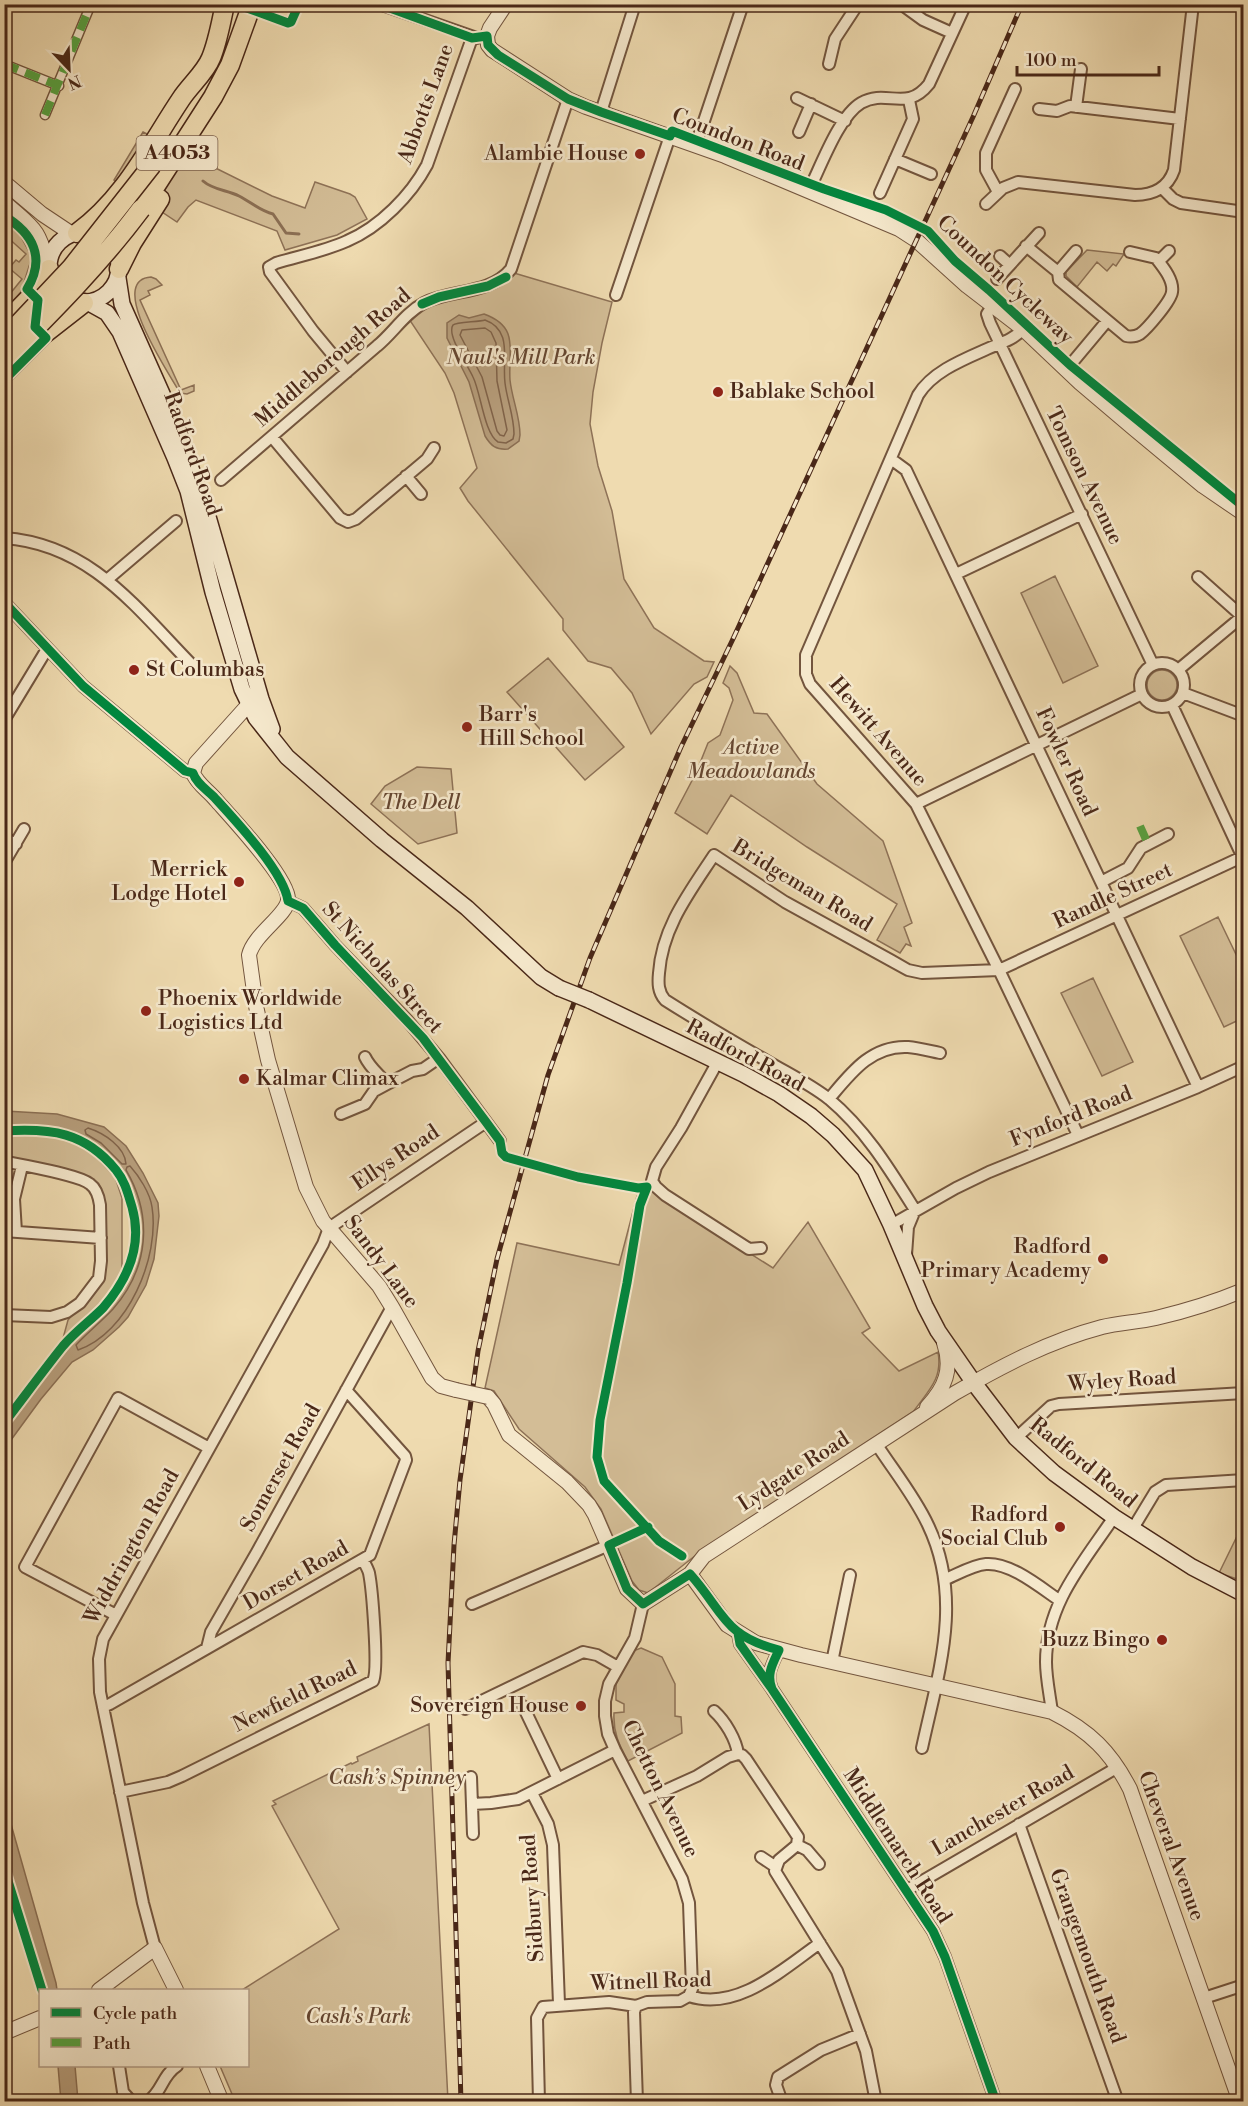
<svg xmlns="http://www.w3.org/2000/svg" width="1248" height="2106" font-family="'Libre Bodoni',serif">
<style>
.green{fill:#d3bd96;stroke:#8e7257;stroke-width:1.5}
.water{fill:#b79e7c;stroke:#8b6f54;stroke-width:1.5}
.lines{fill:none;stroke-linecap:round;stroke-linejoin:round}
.shore{stroke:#80634a;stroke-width:1.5}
.stream{stroke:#8b6f54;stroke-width:3}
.pedestrian-casing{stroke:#73553e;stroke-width:11}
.minor-casing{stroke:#73553e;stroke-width:14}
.tertiary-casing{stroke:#73553e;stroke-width:16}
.secondary-casing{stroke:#4a2818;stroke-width:18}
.trunk-casing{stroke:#4a2818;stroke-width:21}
.pedestrian{stroke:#f5e8cc;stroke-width:8}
.minor{stroke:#f5e8cc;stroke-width:10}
.tertiary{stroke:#f5e8cc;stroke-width:14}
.secondary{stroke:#f5e8cc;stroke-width:15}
.trunk{stroke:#efdbb0;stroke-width:18}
.rail-casing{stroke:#4a2818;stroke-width:5}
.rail{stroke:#f5e8cc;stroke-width:3;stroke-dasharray:9;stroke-linecap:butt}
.tertiary-bridge-casing{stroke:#73553e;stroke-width:16;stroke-linecap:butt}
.secondary-bridge-casing{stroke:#4a2818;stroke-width:18;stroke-linecap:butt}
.trunk-bridge-casing{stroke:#4a2818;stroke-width:21;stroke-linecap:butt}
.tertiary-bridge{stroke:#f5e8cc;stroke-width:14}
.secondary-bridge{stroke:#f5e8cc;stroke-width:15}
.trunk-bridge{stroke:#efdbb0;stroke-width:18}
.quiet{stroke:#56a340;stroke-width:8;stroke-dasharray:15 8;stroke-linecap:butt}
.cycleway-casing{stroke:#f5e8cc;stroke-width:13}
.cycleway{stroke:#00873e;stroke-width:9}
.poi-dot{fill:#8f2418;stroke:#f5e8cc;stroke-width:2}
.labels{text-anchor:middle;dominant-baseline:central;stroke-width:5;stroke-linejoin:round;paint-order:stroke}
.shield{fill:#f5e8cc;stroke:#7d624e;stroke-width:1.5}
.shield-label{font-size:20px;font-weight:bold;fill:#4a2818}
.street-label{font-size:21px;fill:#4a2818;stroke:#f5e8cc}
.poi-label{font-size:21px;fill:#4a2818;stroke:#f5e8cc;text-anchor:end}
.park-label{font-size:21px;font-style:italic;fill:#654631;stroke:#f5e8cc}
</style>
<rect width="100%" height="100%" fill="#efdbb0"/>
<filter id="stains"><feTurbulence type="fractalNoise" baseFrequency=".00333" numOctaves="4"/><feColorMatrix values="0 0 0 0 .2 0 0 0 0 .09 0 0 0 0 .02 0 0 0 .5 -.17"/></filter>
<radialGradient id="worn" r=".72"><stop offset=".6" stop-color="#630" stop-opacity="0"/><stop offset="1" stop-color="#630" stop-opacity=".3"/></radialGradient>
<!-- green -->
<path class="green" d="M143,132L272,196L305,208L315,182L350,194L355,197L367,219L337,235L285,250L277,231L196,200L188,207L177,222L114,180Z
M5,221L20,235L32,257L21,292L5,310V300L22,279L9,268L16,260L19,262L26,254L5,235Z
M1087,250L1124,254L1116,266L1113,264L1107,271L1097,262L1077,287L1066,276V272Z
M514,273L612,302L602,343L593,392L590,424L598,466L612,511L624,579L654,628L704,661L714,662L707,677L694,684L651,734L632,693L611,668L588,661L563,630V619L468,501L460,488L477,468L454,393L445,373L409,319C415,315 421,309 428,305C450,295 503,295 514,273Z
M151,277L156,279L162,285L148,291L150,295L140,300L181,390L194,385V391L187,394L180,393C171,376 105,280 151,277Z
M1055,576L1098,666L1063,683L1021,593Z
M548,658L624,747L585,780L507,692Z
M730,666L737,673L754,713L767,714L817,784L883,841L912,923L904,927L911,946L906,944L900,953L877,940L897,904L807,847L731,795L707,834L675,813L696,773L708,743L720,735L733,700L729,688L723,683Z
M1147 685a15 15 0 1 1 30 0a15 15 0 1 1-30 0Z
M417,767L451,769L457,833L418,844L371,804L385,786Z
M1218,917L1243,969V1018L1224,1027L1180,936Z
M1093,978L1133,1062L1102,1076L1061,993Z
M34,1132L58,1135L85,1145L115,1177L122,1198V1276L108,1296L62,1342L68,1320L100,1281L94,1183L5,1159L4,1134Z
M652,1191L773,1268L808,1222L870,1328L862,1333L899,1371L938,1352C943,1379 928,1391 913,1412L696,1555L648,1593L639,1590L632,1581L601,1509L585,1487L519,1429L494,1391L485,1388L517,1243L619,1265L637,1196Z
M1243,1524L1244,1581H1243L1219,1573Z
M641,1648L662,1657L675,1684V1716L681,1717L682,1733L628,1761C619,1745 613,1732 614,1713L624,1712V1704L616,1700V1684L633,1651Z
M429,1724L448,2101H235L220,2066H248V1990H242L339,1929L272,1806L276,1804L273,1801L351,1763L352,1764L358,1761L357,1757Z"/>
<!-- water -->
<path class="water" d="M484,314C520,327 508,350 510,380C512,399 520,416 520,435L519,441L508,449C496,450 491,446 485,436L469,382L447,338V323L459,315L469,318Z
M5,1111L57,1114L104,1127L126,1146L143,1173L158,1203L159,1216L154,1259L146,1285L128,1317L119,1327L93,1350L72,1362L41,1399L11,1440L5,1453C4,1445 2,1432 5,1425C9,1415 20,1405 27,1396C42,1377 57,1358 73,1340C111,1299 147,1275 135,1212C132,1197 128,1182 118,1170C88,1130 51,1128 5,1129Z
M5,1803L56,1983L57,1990H45L41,1981L5,1861Z
M58,2066H75L78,2101H61Z"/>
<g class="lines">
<!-- shore -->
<path class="shore" d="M485,320C513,330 502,360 505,383C507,400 514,416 514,434L513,439L506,443L498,442C484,433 481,393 473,377C469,367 446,335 453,325C456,322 479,322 485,320Z
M485,328L491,332L496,343L497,381L507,430L504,436L500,435L497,431L482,377L460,335L462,330Z
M88,1128C104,1133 125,1147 126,1164H122L101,1143L86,1134L85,1130Z
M130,1166C139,1176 150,1193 152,1207C160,1257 128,1333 78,1350L76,1345C88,1332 101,1322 113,1309C149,1268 153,1216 126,1170L127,1167Z"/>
<!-- stream -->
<path class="stream" d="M203,181C213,190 227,190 239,196C251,202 260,211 273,214L286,233L299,234"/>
<!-- pedestrian casing -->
<g class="pedestrian-casing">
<path id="pedestrian" d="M4,64L59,86
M45,115L91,4"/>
</g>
<!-- minor casing -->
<g class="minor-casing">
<path id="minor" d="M379,4L477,38
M901,4L923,20L952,33
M829,64L835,39L858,4
M797,98L845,121
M1076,107L1081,69
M1039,109L1057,111L1070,106L1180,119
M601,112L635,4
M799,132L811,104
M696,145L743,4
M895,159L931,174
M1162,188L1173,199L1181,203L1244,212
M809,190C821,166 839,116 861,103C887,88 906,113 929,84L964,8
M998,192L986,170V153L1015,89
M880,193L913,119L909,100
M986,204L1003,188L1018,182L1135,195C1153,195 1168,188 1174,170L1193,4
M1026,246L1058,272L1059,280L1126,336C1131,337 1135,337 1140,334C1147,329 1171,301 1172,292C1174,280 1163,267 1156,258L1130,252
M1000,256L1010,265
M1159,261L1169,251
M1058,272L1076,251
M997,279L1039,233
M616,295L670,136
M993,305L987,314L990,323L1153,665
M1023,329C1012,341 1000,343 987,349C962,360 932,372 918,395L806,655V674L810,684L916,804L999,970L1078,1135
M1066,370L1107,321
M347,372L313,331L270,272L269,267L276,263C299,256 325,251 347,241C380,227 411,195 427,165L472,38
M272,437L340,518L348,522L356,519L427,459L434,448
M891,459L906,470L1198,1087
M406,476L421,494
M221,480C273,435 325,391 377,346C393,333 405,313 424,303C451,289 490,295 511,269L568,99
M4,538C91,544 137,609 193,666
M956,574L1082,514
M1198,577L1244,618
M108,579L176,521
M4,602L83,686L185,771L193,773
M1140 685a22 22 0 1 1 44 0a22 22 0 1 1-44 0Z
M1178,670L1244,615
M1183,693L1244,716
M1172,705L1244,860
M4,720L47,649
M916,804L1142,694
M4,838L16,844
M4,863L24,829
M1101,882L1128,868L1141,848L1168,834
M288,901L303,908L335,945L407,1020L439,1058L500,1141
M365,1057C370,1068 379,1074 387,1084
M717,1063L681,1128L656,1167L652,1181L656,1187L665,1195L749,1249L761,1248
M829,1099C850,1074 871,1045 908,1047C919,1048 930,1051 940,1053
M341,1114L365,1104L374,1091L387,1084L412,1071L423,1069L439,1058
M4,1161C23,1166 77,1174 90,1184C97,1189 99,1198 100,1205L101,1261L99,1278L80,1303L67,1312L51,1317L4,1315
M891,1225L956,1188L989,1172L1198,1087L1244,1066
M4,1231L101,1238
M16,1232L14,1199L22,1166
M906,1255L908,1227L915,1210C890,1170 866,1130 829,1099C810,1084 787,1073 767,1061C732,1041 698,1021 665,1000C658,992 658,983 659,973C662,928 689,893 714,855L785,902L892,961L908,970L922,973L999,970L1244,856
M1016,1438L1051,1406L1059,1404L1244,1393
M877,1445C894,1471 915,1497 928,1525C964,1600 938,1673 922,1748
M1132,1530L1155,1492L1166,1485L1244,1480
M946,1579C958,1574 973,1565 986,1564C1010,1562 1040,1587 1059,1600
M472,1604L609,1545
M643,1604L635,1638L609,1684L605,1701V1716L608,1734L615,1750L682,1879L689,1903L692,1989L689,1996
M116,1615L25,1567L118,1398L209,1448
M738,1633L740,1644L772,1689L933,1931L945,1957L996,2102
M207,1648L211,1632L257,1552L392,1307
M832,1662L850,1575
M771,1686C766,1673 774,1661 779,1650
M523,1706L558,1779
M103,1707L110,1704L370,1555L406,1460L405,1456L346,1390
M465,1709L583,1652L597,1655L618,1667
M714,1711C725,1721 736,1739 738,1754
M1052,1712C1050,1696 1046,1678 1046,1662C1046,1604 1083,1563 1114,1517
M471,1777L473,1834
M120,1792L168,1782L182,1776L373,1681C379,1670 372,1588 369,1573C368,1569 365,1564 363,1560
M532,1793L548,1824L553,1845L559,2004
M642,1801L697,1776L728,1757L738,1754L742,1755L746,1759L798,1837L797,1845L779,1860L775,1871L837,1971L866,2051L876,2102
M472,1804L491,1803L518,1799L615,1750
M1019,1824L1118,2102
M797,1845L807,1850L819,1864
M761,1857L776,1867
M907,1890L1118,1767
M155,1948L143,1903L100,1692L99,1659L103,1639L323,1244L329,1228L486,1122
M1204,1998L1244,1985
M636,2006L634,2012L637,2102
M119,2066L123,2092L132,2102
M147,2102C162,2093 162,2075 177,2066
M539,2102L537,2018L543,2007L609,2002L636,2006L647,2002L680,2001L689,1996C737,2012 783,1969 820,1943
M782,2102L776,2085L778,2077L821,2050L860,2034"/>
</g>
<!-- tertiary casing -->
<g class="tertiary-casing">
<path id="tertiary" d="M506,4L490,28L487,36L488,45L492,50L568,99L586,107L725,156L899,229L916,240L967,286L1023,329L1080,383L1133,428L1203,486L1244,514
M4,182L42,214L72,234
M4,202C33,228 39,227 48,267
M249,704L196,763L193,773C197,784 209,791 216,800C231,817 290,880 288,900C287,915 254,934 249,955L256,1006L268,1060L306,1187L323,1221L379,1286L392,1307L432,1378L441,1386L456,1390
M488,1397L494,1404L509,1435L567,1482L589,1505L595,1515L627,1589L643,1604L690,1574L704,1556L721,1545L955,1393C1002,1366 1049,1341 1102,1327C1119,1323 1138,1322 1156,1318C1186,1311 1215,1302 1244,1290
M927,1407C945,1388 953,1369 944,1343
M690,1574L727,1625L756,1643L801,1655L1052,1712C1090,1731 1111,1752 1130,1789L1240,2102
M99,1990L155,1948L176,1990
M4,2033L40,2018
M207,2066L222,2102"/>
</g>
<!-- secondary casing -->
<g class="secondary-casing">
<path id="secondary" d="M49 267a35 35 0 1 1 70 0a35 35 0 1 1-70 0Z
M118,278L122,304L167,405L204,503L261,699L272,729
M89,303L107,313L120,332L175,458L188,491L213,592L242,689L256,718L287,757L382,840L467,908L541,977L559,988
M589,1000L743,1074L779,1094L811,1116L833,1135L865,1170L891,1225L925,1306L938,1331L974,1383L1016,1438L1054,1473L1114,1517L1192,1567L1244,1594"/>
</g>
<!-- trunk casing -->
<g class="trunk-casing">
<path id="trunk" d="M141,209L213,97L230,65L252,4
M77,233C125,198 149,147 181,99C190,85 205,73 211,58C218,41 221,22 225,4
M119,269L132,243L160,199
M4,324L36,291L49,269
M4,374L43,335L84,303"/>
</g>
<!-- pedestrian -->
<use href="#pedestrian" class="pedestrian"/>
<!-- minor -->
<use href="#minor" class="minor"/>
<!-- tertiary -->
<use href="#tertiary" class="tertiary"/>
<!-- secondary -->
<use href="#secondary" class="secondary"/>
<!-- trunk -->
<use href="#trunk" class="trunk"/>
<!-- rail casing -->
<g class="rail-casing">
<path id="rail" d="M461,2102L448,1663L454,1545L460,1480L478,1351L497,1259L548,1075L590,958L681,747L732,641L973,117L1022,4"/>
</g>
<!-- rail -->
<use href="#rail" class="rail"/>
<!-- tertiary-bridge casing -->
<g class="tertiary-bridge-casing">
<path id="tertiary-bridge" d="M456,1390L488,1397"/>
</g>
<!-- secondary-bridge casing -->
<g class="secondary-bridge-casing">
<path id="secondary-bridge" d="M559,988L589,1000"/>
</g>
<!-- trunk-bridge casing -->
<g class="trunk-bridge-casing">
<path id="trunk-bridge" d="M4,339L71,268L152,165
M4,360C53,311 100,264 141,209"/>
</g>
<!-- tertiary-bridge -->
<use href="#tertiary-bridge" class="tertiary-bridge"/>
<!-- secondary-bridge -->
<use href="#secondary-bridge" class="secondary-bridge"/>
<!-- trunk-bridge -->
<use href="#trunk-bridge" class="trunk-bridge"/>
<!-- quiet -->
<path class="quiet" d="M4,64L59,86
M45,115L91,4
M1140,826L1148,844"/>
<!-- cycleway casing -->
<g class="cycleway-casing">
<path id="cycleway" d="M236,4L288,23L291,22L299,4
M379,4L472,38L487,36L488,45L498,55L568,99L601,112L670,136L672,131L824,189L886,210L928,231L955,261L989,290L1070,365L1244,507
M4,216C33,233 46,258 27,289L38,300L35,327L46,338L4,380
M422,304L439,297L488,286L506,277
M4,602L83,686L185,771L193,773C196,783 206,789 214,797C235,820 284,872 288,901L303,908L335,945L423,1038L486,1122L500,1141L502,1153L506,1157L578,1177L638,1188L647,1187L640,1205L627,1283L600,1420L597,1457L604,1481L659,1541L682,1556
M4,1131C51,1128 85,1132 116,1170C125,1181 128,1194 132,1207C143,1245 128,1279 103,1308C90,1321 75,1332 63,1346C43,1371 24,1397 4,1423
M648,1527L609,1545L627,1589L643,1604L690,1574C724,1612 723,1636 779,1650C773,1663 766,1674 772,1689
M738,1633L740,1644L772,1689L933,1931L945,1957L996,2102
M4,1868L42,1990"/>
</g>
<!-- cycleway -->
<use href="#cycleway" class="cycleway"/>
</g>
<!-- markers -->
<g class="poi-dot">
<circle cx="640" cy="154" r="6"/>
<circle cx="718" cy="392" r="6"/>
<circle cx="134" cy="670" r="6"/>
<circle cx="467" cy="727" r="6"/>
<circle cx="239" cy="882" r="6"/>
<circle cx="146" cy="1011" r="6"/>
<circle cx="244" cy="1079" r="6"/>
<circle cx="1103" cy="1259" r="6"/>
<circle cx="1060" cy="1527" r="6"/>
<circle cx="1162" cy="1640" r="6"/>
<circle cx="581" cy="1706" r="6"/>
</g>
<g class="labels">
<!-- shield labels -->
<rect class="shield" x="136.5" y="136" width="81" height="34" rx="4.5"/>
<g class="shield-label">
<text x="177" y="153">A4053</text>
</g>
<!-- street labels -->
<g class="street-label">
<text transform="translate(426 104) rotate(-70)">Abbotts Lane</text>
<text transform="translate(738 140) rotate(21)">Coundon Road</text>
<text transform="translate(1005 280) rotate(43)">Coundon Cycleway</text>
<text transform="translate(333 358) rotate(-41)">Middleborough Road</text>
<text transform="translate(192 454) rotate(70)">Radford Road</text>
<text transform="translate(1084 476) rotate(64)">Tomson Avenue</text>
<text transform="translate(878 732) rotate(49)">Hewitt Avenue</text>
<text transform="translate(1066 762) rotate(65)">Fowler Road</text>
<text transform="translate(802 886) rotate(31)">Bridgeman Road</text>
<text transform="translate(1113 896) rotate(-25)">Randle Street</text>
<text transform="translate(382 968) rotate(48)">St Nicholas Street</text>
<text transform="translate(745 1056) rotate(28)">Radford Road</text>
<text transform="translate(1071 1117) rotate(-22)">Fynford Road</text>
<text transform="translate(396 1158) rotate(-34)">Ellys Road</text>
<text transform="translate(381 1262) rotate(53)">Sandy Lane</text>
<text transform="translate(1122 1381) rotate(-4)">Wyley Road</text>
<text transform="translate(1083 1463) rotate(39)">Radford Road</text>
<text transform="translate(281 1468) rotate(-61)">Somerset Road</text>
<text transform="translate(794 1472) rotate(-33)">Lydgate Road</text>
<text transform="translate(132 1547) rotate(-61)">Widdrington Road</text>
<text transform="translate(296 1576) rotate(-30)">Dorset Road</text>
<text transform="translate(295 1697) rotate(-26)">Newfield Road</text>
<text transform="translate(660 1789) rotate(64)">Chetton Avenue</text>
<text transform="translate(1003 1811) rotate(-30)">Lanchester Road</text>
<text transform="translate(897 1846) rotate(57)">Middlemarch Road</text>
<text transform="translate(1171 1846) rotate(70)">Cheveral Avenue</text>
<text transform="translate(533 1898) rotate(-94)">Sidbury Road</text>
<text transform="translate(1087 1956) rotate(70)">Grangemouth Road</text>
<text transform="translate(651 1982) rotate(-2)">Witnell Road</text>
</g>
<!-- poi labels -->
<g class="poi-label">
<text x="628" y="154">Alambie House</text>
<text x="730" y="392" text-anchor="start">Bablake School</text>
<text x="146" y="670" text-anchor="start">St Columbas</text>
<text x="479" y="715" text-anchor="start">Barr's<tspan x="479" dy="24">Hill School</tspan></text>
<text x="227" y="870">Merrick<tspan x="227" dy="24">Lodge Hotel</tspan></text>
<text x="158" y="999" text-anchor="start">Phoenix Worldwide<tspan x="158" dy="24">Logistics Ltd</tspan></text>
<text x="256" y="1079" text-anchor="start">Kalmar Climax</text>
<text x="1091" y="1247">Radford<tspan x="1091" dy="24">Primary Academy</tspan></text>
<text x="1048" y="1515">Radford<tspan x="1048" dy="24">Social Club</tspan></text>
<text x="1150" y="1640">Buzz Bingo</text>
<text x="569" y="1706">Sovereign House</text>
</g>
<!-- park labels -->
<g class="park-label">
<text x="521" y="358">Naul's Mill Park</text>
<text x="751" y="748">Active<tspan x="751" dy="24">Meadowlands</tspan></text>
<text x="421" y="803">The Dell</text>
<text x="397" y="1778">Cash’s Spinney</text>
<text x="358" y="2017">Cash's Park</text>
</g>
</g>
<!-- margin -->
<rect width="1248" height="2106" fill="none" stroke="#efdbb0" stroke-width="24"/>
<rect x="6" y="6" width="1236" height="2094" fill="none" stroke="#4a2818" stroke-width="3"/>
<rect x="12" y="12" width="1224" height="2082" fill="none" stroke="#4a2818" stroke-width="1.5"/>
<!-- legend -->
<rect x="39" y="1989" width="210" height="78" fill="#f5e8cc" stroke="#b19b84" stroke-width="1.5"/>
<rect x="51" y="2008" width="30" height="9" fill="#00873e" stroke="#b19b84" stroke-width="1.5"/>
<text x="93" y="2019" font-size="18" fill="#4a2818">Cycle path</text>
<rect x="51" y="2038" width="30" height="9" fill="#56a340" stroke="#b19b84" stroke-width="1.5"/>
<text x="93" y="2049" font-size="18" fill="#4a2818">Path</text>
<!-- north arrow -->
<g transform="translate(69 69) rotate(157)" stroke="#f5e8cc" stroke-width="4.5" paint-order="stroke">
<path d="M0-4.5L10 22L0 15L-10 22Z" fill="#4a2818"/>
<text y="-9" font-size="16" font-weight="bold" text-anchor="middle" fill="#4a2818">N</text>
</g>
<!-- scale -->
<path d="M1017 66v9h142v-9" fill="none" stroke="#4a2818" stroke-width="3"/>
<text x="1026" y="66" font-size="18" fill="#4a2818" stroke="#f5e8cc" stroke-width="4.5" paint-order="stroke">100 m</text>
<rect width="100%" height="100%" filter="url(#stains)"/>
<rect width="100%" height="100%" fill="url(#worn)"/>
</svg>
